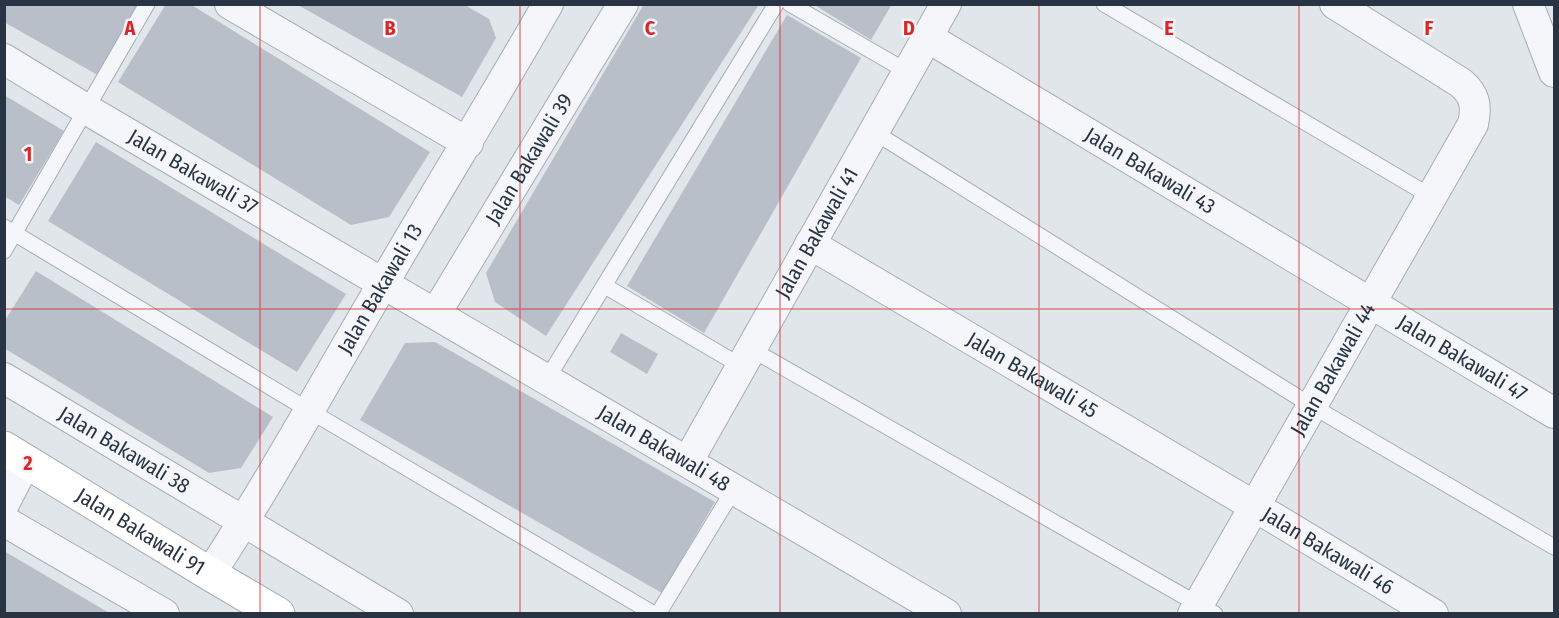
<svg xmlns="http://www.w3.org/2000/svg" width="1559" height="618" font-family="'Fira Sans Condensed',sans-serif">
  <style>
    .building { fill: #b8bfc8 }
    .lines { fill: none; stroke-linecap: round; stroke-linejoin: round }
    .lane-casing { stroke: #a6adb5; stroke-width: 17 }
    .street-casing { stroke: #a6adb5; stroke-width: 32 }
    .secondary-casing { stroke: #a6adb5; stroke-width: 35 }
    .lane { stroke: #f4f6f9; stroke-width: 15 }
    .street { stroke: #f4f6f9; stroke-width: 30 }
    .secondary { stroke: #fff; stroke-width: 33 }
    .grid { fill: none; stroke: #d62828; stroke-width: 1.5; stroke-opacity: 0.55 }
    .labels { text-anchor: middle; stroke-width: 5; stroke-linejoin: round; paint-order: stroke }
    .street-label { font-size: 21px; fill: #283443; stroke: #f1f4f8 }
    .grid-label { font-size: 20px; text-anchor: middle; font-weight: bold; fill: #d62828; stroke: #f1f4f8; stroke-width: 5; stroke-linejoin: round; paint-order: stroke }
  </style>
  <rect width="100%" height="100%" fill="#e1e6eb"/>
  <path class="building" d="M4 4H146L103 78 4 22Z
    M166 4H190L430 152 389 217 351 225 118 82Z
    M296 4H463L489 19 496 38 462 97Z
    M644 4H755L758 6 546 336 495 302 486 273Z
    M813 4H892L871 40Z
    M787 15 861 58 704 333 627 286Z
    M4 95 64 131 19 205 4 196Z
    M96 142 346 294 297 372 48 221Z
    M36 271 273 417 241 468 209 473 4 348V322Z
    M621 333 658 354 647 374 610 352Z
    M435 342 715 502 662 593 360 420 405 343Z
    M4 551 111 614H4Z"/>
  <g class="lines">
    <g class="lane-casing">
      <path id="lane" d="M790 4 908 72
        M1104 4 1432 197
        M874 132 1312 406 1554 547
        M4 227 310 411 654 614
        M4 251 147 4
        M605 286 741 366
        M751 349 1215 614
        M547 379 776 4
        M658 614 734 489"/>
    </g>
    <g class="street-casing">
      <g id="street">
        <path d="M230 4 468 143"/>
        <path d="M1528 4 1554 72"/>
        <path id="s1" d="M927 37 1554 413"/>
        <path id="s2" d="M4 59 86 109 946 614"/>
        <path id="s3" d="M810 244 1254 506 1433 614"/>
        <path id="s4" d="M436 313 623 4"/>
        <path id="s5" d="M4 378 398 614"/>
        <path id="s6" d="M688 461 946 4"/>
        <path d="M4 504 26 461"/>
        <path d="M4 521 164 614"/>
        <path id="s7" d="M210 574C272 479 326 380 384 282 438 189 494 98 548 4"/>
        <path id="s8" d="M1193 614 1473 124C1477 106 1475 95 1461 83L1335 4"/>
      </g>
    </g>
    <g class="secondary-casing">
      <g id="secondary">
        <path id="s9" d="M4 448 210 574 278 614"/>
      </g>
    </g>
    <use href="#lane" class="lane"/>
    <use href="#street" class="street"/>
    <use href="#secondary" class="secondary"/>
  </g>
  <path class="grid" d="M260 4V614M520 4V614M780 4V614M1039 4V614M1299 4V614M4 309H1554"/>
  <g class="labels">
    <g class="street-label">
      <text dy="7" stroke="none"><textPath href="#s4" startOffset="180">Jalan Bakawali 39</textPath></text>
      <text dy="7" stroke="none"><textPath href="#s1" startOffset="260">Jalan Bakawali 43</textPath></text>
      <text dy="7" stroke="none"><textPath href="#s2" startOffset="220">Jalan Bakawali 37</textPath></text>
      <text dy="7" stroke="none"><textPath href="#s6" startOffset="262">Jalan Bakawali 41</textPath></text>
      <text dy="7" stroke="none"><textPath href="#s7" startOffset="332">Jalan Bakawali 13</textPath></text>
      <text dy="7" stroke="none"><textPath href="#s1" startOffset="624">Jalan Bakawali 47</textPath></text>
      <text dy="7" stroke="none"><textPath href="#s8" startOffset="282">Jalan Bakawali 44</textPath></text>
      <text dy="7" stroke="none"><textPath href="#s3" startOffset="258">Jalan Bakawali 45</textPath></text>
      <text dy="7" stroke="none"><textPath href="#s2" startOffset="766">Jalan Bakawali 48</textPath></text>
      <text dy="7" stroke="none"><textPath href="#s5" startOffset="140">Jalan Bakawali 38</textPath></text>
      <text dy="7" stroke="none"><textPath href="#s9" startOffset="160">Jalan Bakawali 91</textPath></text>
      <text dy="7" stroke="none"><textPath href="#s3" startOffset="602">Jalan Bakawali 46</textPath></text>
    </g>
  </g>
  <g class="grid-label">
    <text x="130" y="35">A</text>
    <text x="390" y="35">B</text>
    <text x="650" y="35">C</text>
    <text x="909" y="35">D</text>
    <text x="1169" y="35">E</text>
    <text x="1429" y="35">F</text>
    <text x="28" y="161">1</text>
    <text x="28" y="470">2</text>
  </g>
  <rect width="1559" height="618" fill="none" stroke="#283443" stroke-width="12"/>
</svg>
